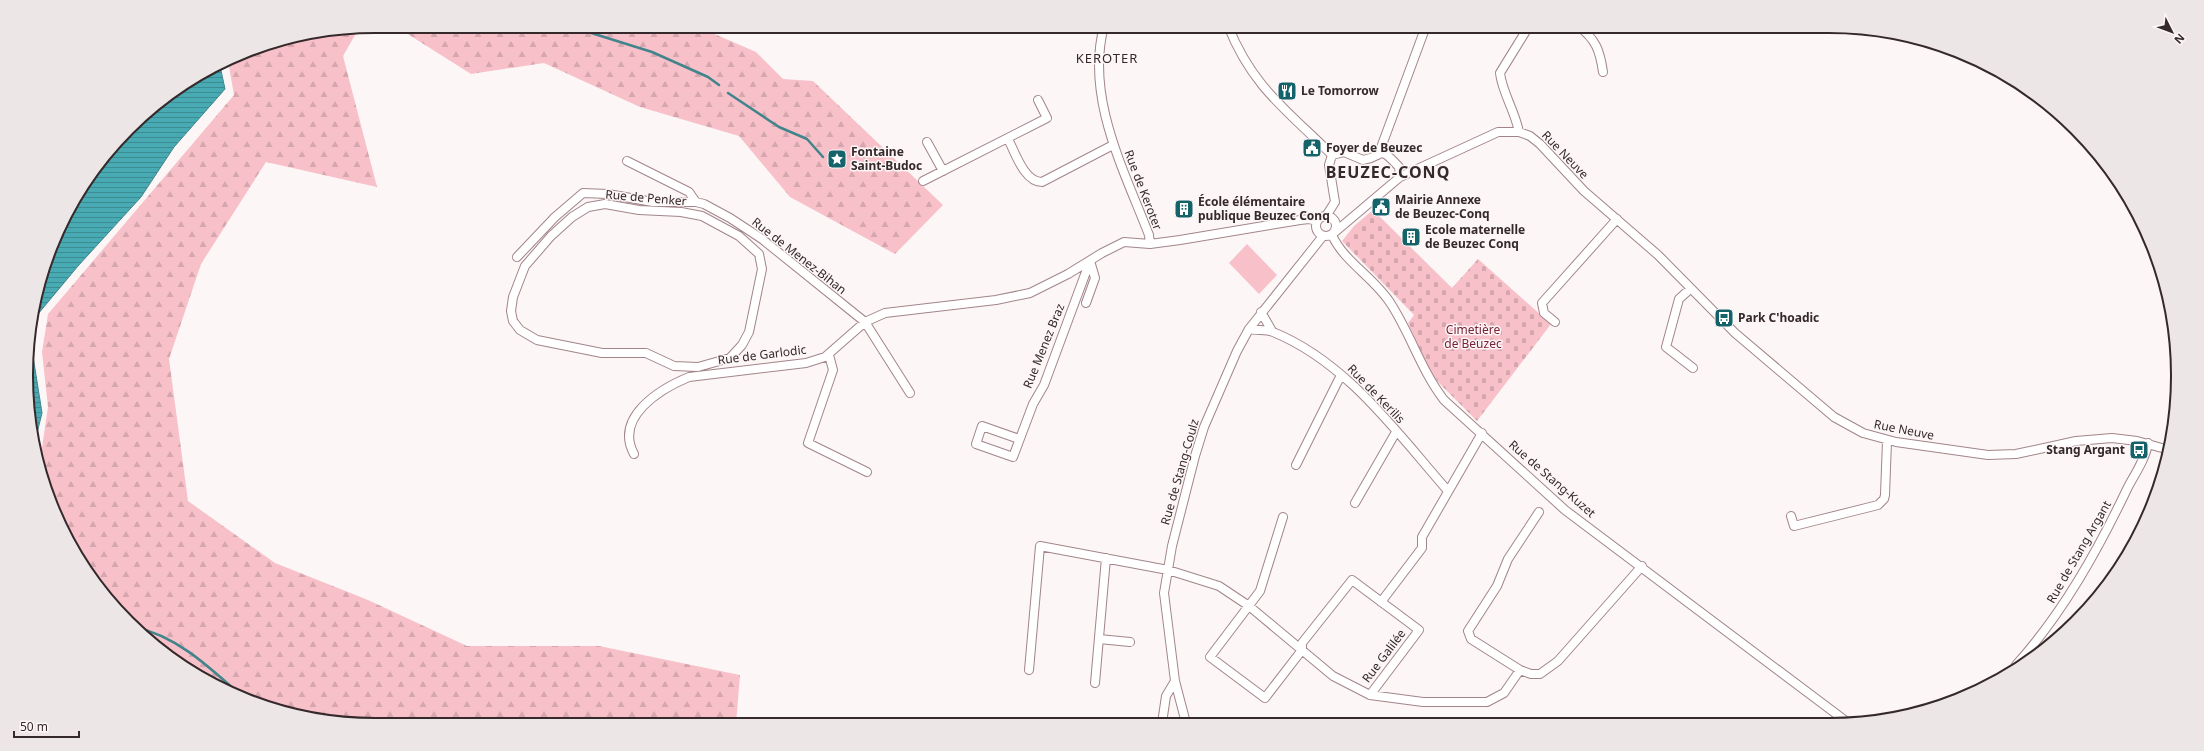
<svg xmlns="http://www.w3.org/2000/svg" width="2204" height="751" font-family="'Noto Sans',sans-serif">
  <style>
    .forest { fill: url(#forest-firs) }
    .cemetery { fill: url(#cemetery-stones) }
    .park { fill: #f8c1c9 }
    .water { fill: url(#water-rules); stroke: #42848b }
    .lines { fill: none; stroke-linecap: round; stroke-linejoin: round }
    .stream { stroke: #42848b; stroke-width: 2.5 }
    .minor-casing { stroke: #a2858a; stroke-width: 10 }
    .minor { stroke: #fff; stroke-width: 8 }
    .labels { text-anchor: middle; stroke-width: 3; stroke-linejoin: round; paint-order: stroke }
    .poi-label { font-size: 12px; font-weight: bold; fill: #35292b; stroke: #fcf6f6; text-anchor: start }
    .street-label { font-size: 12px; fill: #35292b; stroke: #fcf6f6 }
    .park-label { font-size: 12px; fill: #792139; stroke: #fcf6f6 }
    .neighbourhood-label { font-size: 13px; letter-spacing: 1px; fill: #35292b; stroke: #fcf6f6 }
    .district-label { font-size: 16px; font-weight: bold; letter-spacing: 1px; fill: #35292b; stroke: #fcf6f6 }
    .rim { fill: none; stroke: #35292b; stroke-width: 2 }
  </style>
  <defs>
    <pattern id="forest-firs" width="22" height="20" patternUnits="userSpaceOnUse"><rect width="22" height="20" fill="#f8c1c9"/><path d="M5 1l3.5 6h-7zM16 11l3.5 6h-7z" fill="#d5a6ad"/></pattern>
    <pattern id="cemetery-stones" width="16" height="16" patternUnits="userSpaceOnUse"><rect width="16" height="16" fill="#f8c1c9"/><path d="M2 7V4a2 2 0 0 1 4 0v3zM10 15v-3a2 2 0 0 1 4 0v3z" fill="#d5a6ad"/></pattern>
    <pattern id="water-rules" width="6" height="5" patternUnits="userSpaceOnUse"><rect width="6" height="5" fill="#48abb4"/><path d="M0 2.5h6" fill="none" stroke="#3d8b93"/></pattern>
  </defs>
  <rect width="100%" height="100%" fill="#fcf6f6"/>
  <path class="forest" d="M395 26H696L756 52 783 79 813 81 943 205 895 254 790 197 739 136 640 107 544 63 471 74Z
    M359 28 343 56 377 187 266 162 201 264 169 359 188 501 275 563 368 600 467 646H599L740 675 736 724 375 725 285 713 181 666 129 623 85 570 39 468 48 407 42 352 48 314 234 95 228 61C267 37 315 32 359 28Z"/>
  <path class="cemetery" d="M1373 210 1452 288 1478 259 1551 324 1477 421 1439 383 1428 368 1408 323 1414 315 1342 241 1354 226Z"/>
  <path class="park" d="M1247 244 1277 275 1259 294 1229 263Z"/>
  <path class="water" d="M220 66 225 89 174 147 141 197 78 266 38 314 32 350 42 413 34 445 27 399 29 330 62 221 98 163 145 113Z"/>
  <g class="lines">
    <path class="stream" d="M569 26 652 52 708 77 719 85
      M728 93 779 127 807 139 823 157
      M134 627C174 635 206 664 236 691"/>
    <g class="minor-casing">
      <path id="minor" d="M1104 26C1085 97 1124 170 1149 235L1150 244
        M1228 26C1253 88 1287 110 1332 155
        M1578 26C1596 39 1600 51 1603 72
        M1519 132C1515 111 1502 92 1500 73L1529 26
        M1008 139C1015 152 1024 182 1042 182L1113 145
        M927 142 943 171
        M1379 153 1426 26
        M627 161 689 192 696 202
        M923 181 1047 118 1038 100
        M605 204 639 210 681 212 702 216 739 236 759 254 762 269 749 332 742 345 730 358 698 367 674 366 646 353H602L537 340 520 330 513 321 511 311 513 297 525 266 551 236 572 217 588 207Z
        M1316 226a10 10 0 1 1 20 0a10 10 0 1 1-20 0Z
        M1326 216 1335 202 1329 165 1332 155 1344 152 1363 160C1385 157 1377 143 1399 167L1400 177
        M1335 232 1400 177 1498 132H1519L1530 136 1540 144 1584 191 1658 255 1735 333 1834 417 1863 433 1896 442 1988 455 2016 454 2076 441 2112 438 2137 441 2169 450
        M1332 235C1344 262 1375 278 1391 304 1411 335 1421 370 1444 400L1565 510 1847 722
        M517 257 555 217 583 193 608 194 653 202H696L704 204 730 218 762 239 865 322 910 393
        M1690 289 1679 299 1666 347 1693 368
        M1086 303 1095 278 1090 261
        M1261 312 1272 331
        M1555 322 1544 313 1542 303 1617 219
        M1249 329C1257 331 1266 329 1273 332 1347 362 1397 433 1448 491
        M829 355 833 370 808 443 867 472
        M1019 439 982 426 976 444 1013 457 1033 404 1044 385 1090 261
        M634 454C614 417 660 389 689 377L806 363 825 357 865 322 885 313 996 300 1030 293 1068 274 1102 253 1124 242 1150 244 1180 240 1300 220 1309 219 1317 221
        M1296 465 1341 375
        M1355 503 1396 432
        M1539 512 1508 559 1497 586 1468 631 1471 639 1520 670 1531 674H1540L1558 661 1642 566
        M1791 516 1794 526 1878 505 1884 499 1885 495 1887 441
        M1283 517 1260 591 1210 657 1265 698 1302 650V643L1352 580 1419 630 1370 695
        M1381 602 1422 548V537L1482 433
        M1099 639 1130 642
        M2016 665C2063 613 2098 550 2128 487 2135 474 2146 458 2148 443
        M1029 670 1040 546 1168 570 1219 586 1249 606 1333 676 1370 695 1423 702H1487L1504 693 1520 670
        M1095 683 1106 558
        M1162 723 1166 696 1175 681
        M1186 723 1175 681 1164 593 1172 546 1195 456 1204 427 1237 351 1249 329 1323 236"/>
    </g>
    <use href="#minor" class="minor"/>
  </g>
  <defs>
    <g id="restaurant-square" transform="scale(1)"><rect x="-9" y="-9" width="18" height="18" rx="4" fill="#14636a" stroke="#fcf6f6"/><path d="M-5-6h1v4h1v-4h1v4h1v-4h1v5L-1.5 .5V6h-2V.5L-5-1ZM5-6V6H3V1.5H1.5Q1.5-4 5-6Z" fill="#fff"/></g>
    <g id="civic-square" transform="scale(1)"><rect x="-9" y="-9" width="18" height="18" rx="4" fill="#14636a" stroke="#fcf6f6"/><path d="M-.6-6.5H3V-4.5H.6V-3L4-1V1h2V6H-6V1h2V-1L-.6-3ZM-1.2 2.5V6h2.4V2.5Z" fill="#fff"/></g>
    <g id="sight-square" transform="scale(1)"><rect x="-9" y="-9" width="18" height="18" rx="4" fill="#14636a" stroke="#fcf6f6"/><path d="M0-6L1.8-2.2L6-1.7L2.9 1.2L3.7 5.4L0 3.3L-3.7 5.4L-2.9 1.2L-6-1.7L-1.8-2.2Z" fill="#fff"/></g>
    <g id="building-square" transform="scale(1)"><rect x="-9" y="-9" width="18" height="18" rx="4" fill="#14636a" stroke="#fcf6f6"/><path d="M-4-6H4V6H1V3H-1V6H-4ZM-2.5-4.3h1.7v1.8h-1.7ZM.8-4.3h1.7v1.8H.8ZM-2.5-1h1.7V.8h-1.7ZM.8-1h1.7V.8H.8Z" fill="#fff"/></g>
    <g id="bus-square" transform="scale(1)"><rect x="-9" y="-9" width="18" height="18" rx="4" fill="#14636a" stroke="#fcf6f6"/><path d="M-5-6H5V4H4V6H2V4H-2V6H-4V4H-5ZM-3.5-4V0h7V-4ZM-3.5 1.2v1.5H-2V1.2ZM2 1.2v1.5H3.5V1.2Z" fill="#fff"/></g>
  </defs>
  <g fill-rule="evenodd">
    <use href="#restaurant-square" x="1287" y="91"/>
    <use href="#civic-square" x="1312" y="148"/>
    <use href="#sight-square" x="837" y="159"/>
    <use href="#civic-square" x="1381" y="207"/>
    <use href="#building-square" x="1184" y="209"/>
    <use href="#building-square" x="1411" y="237"/>
    <use href="#bus-square" x="1724" y="318"/>
    <use href="#bus-square" x="2139" y="450"/>
  </g>
  <g class="labels">
    <g class="poi-label">
      <text x="1301" y="95">Le Tomorrow</text>
      <text x="1326" y="152">Foyer de Beuzec</text>
      <text x="851" y="156">Fontaine<tspan x="851" dy="14">Saint-Budoc</tspan></text>
      <text x="1395" y="204">Mairie Annexe<tspan x="1395" dy="14">de Beuzec-Conq</tspan></text>
      <text x="1198" y="206">École élémentaire<tspan x="1198" dy="14">publique Beuzec Conq</tspan></text>
      <text x="1425" y="234">Ecole maternelle<tspan x="1425" dy="14">de Beuzec Conq</tspan></text>
      <text x="1738" y="322">Park C'hoadic</text>
      <text x="2125" y="454" text-anchor="end">Stang Argant</text>
    </g>
    <g class="street-label">
      <text transform="translate(1565 155) rotate(46)" y="4">Rue Neuve</text>
      <text transform="translate(1143 190) rotate(69)" y="4">Rue de Keroter</text>
      <text transform="translate(646 198) rotate(5)" y="4">Rue de Penker</text>
      <text transform="translate(799 256) rotate(38)" y="4">Rue de Menez-Bihan</text>
      <text transform="translate(1044 346) rotate(-68)" y="4">Rue Menez Braz</text>
      <text transform="translate(762 355) rotate(-7)" y="4">Rue de Garlodic</text>
      <text transform="translate(1376 394) rotate(46)" y="4">Rue de Kerilis</text>
      <text transform="translate(1904 430) rotate(11)" y="4">Rue Neuve</text>
      <text transform="translate(1180 472) rotate(-74)" y="4">Rue de Stang-Coulz</text>
      <text transform="translate(1552 479) rotate(41)" y="4">Rue de Stang-Kuzet</text>
      <text transform="translate(2079 552) rotate(-60)" y="4">Rue de Stang Argant</text>
      <text transform="translate(1384 656) rotate(-53)" y="4">Rue Galilée</text>
    </g>
    <g class="park-label">
      <text x="1473" y="334">Cimetière<tspan x="1473" dy="14">de Beuzec</tspan></text>
    </g>
    <g class="neighbourhood-label">
      <text x="1107" y="63">KEROTER</text>
    </g>
    <g class="district-label">
      <text x="1388" y="178">BEUZEC-CONQ</text>
    </g>
  </g>
  <path d="M0 0H2204V751H0ZM375 33H1829A342 342 0 0 1 2171 375V376A342 342 0 0 1 1829 718H375A342 342 0 0 1 33 376V375A342 342 0 0 1 375 33Z" fill="#ece6e6" fill-rule="evenodd"/>
  <path class="rim" d="M375 33H1829A342 342 0 0 1 2171 375V376A342 342 0 0 1 1829 718H375A342 342 0 0 1 33 376V375A342 342 0 0 1 375 33Z"/>
  <g transform="translate(2172 32) rotate(132)" stroke="#fcf6f6" stroke-width="3" paint-order="stroke">
  <path d="M0-3L7 15L0 10L-7 15Z" fill="#35292b"/>
  <text y="-6" font-size="11" font-weight="bold" text-anchor="middle" fill="#35292b">N</text>
  </g>
  <path d="M14 731v6h65v-6" fill="none" stroke="#35292b" stroke-width="2"/>
  <text x="20" y="731" font-size="12" fill="#35292b" stroke="#fcf6f6" stroke-width="3" paint-order="stroke">50 m</text>
</svg>
